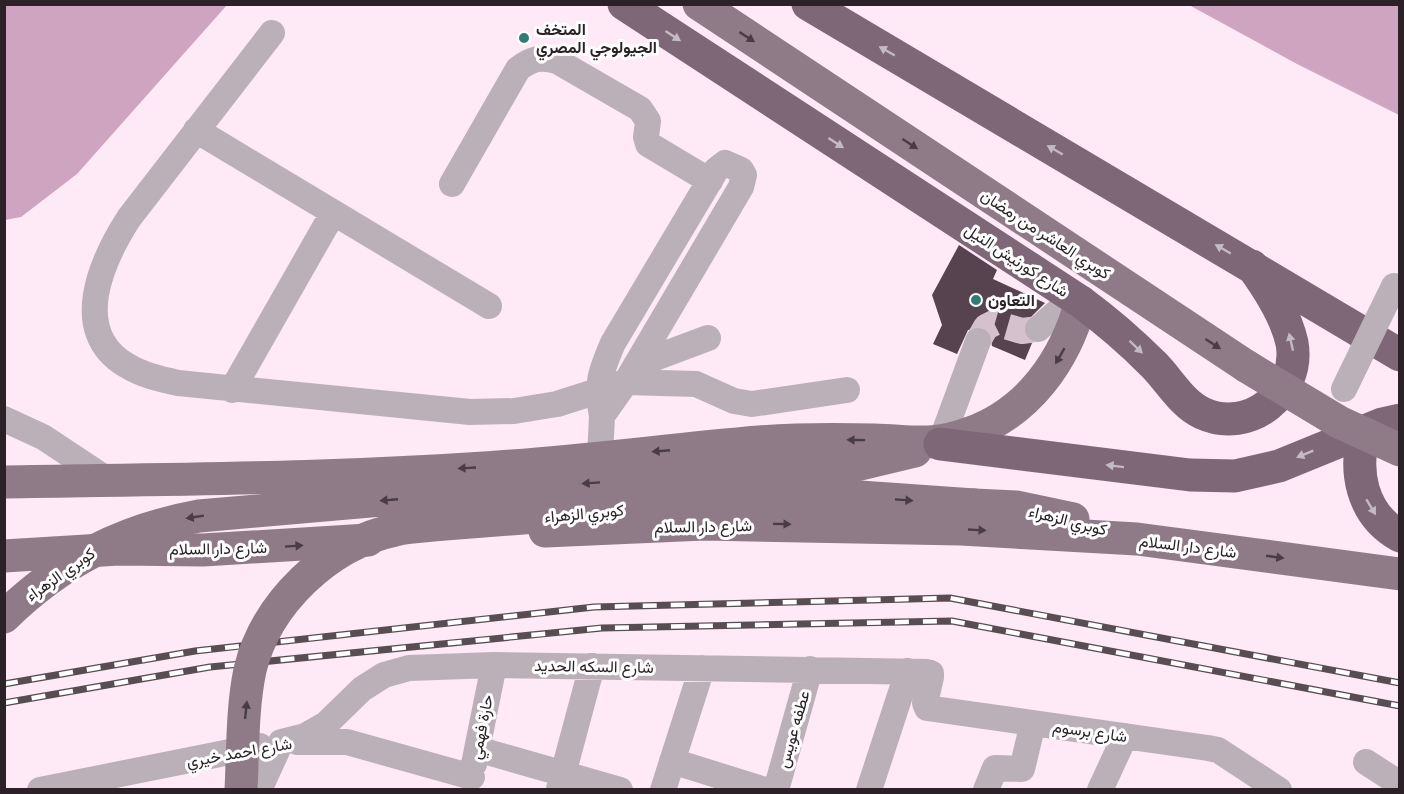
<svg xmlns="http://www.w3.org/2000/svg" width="1404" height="794" font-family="Roboto,Vazirmatn,sans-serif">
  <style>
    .water { fill: #cfa4c0 }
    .building { fill: #574250 }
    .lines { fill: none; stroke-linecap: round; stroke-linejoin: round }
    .minor-tunnel { stroke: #d4c1cd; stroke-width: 26; stroke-dasharray: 26 13; stroke-linecap: butt }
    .minor { stroke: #bcb0b8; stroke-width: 26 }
    .major { stroke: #8f7b88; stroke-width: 33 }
    .highway { stroke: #7e6877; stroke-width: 33 }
    .rail-casing { stroke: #594d54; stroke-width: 7 }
    .rail { stroke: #fdfdfd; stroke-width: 4.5; stroke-dasharray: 14; stroke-linecap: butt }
    .minor-bridge { stroke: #bcb0b8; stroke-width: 26 }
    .major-bridge { stroke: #8f7b88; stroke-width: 33 }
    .oneway { fill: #c4bac1 }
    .oneway2 { fill: #493c44 }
    .poi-dot { fill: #337b76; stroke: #fdfdfd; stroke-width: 2 }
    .labels { text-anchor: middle; stroke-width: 6; stroke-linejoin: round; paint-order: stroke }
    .poi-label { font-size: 16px; font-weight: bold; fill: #2b2127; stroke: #fdfdfd; text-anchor: start }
    .street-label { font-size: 16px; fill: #2b2127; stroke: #fdfdfd }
  </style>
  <rect width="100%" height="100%" fill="#fee9f6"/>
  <path class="water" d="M5 4H227V5L77 174 21 217 5 220Z
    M1189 5H1399V115L1297 64Z"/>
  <path class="building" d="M959 245 997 270 993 279 1045 303 1024 324 1023 333 1032 343 1025 360 992 346 990 332 983 327 968 330 957 354 933 344 942 325 932 295Z"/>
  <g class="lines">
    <path class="minor-tunnel" d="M978 341 986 327 994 323 1022 331 1038 329"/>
    <path class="minor" d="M272 33 129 218C102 260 69 331 126 365 142 375 160 379 178 383L470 412 514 411 557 404 626 382 696 384 734 401 752 404 847 390
      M196 130 489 306
      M725 163 741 170 744 175 741 187 626 382 602 416C596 384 600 373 613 343L716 170Z
      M452 184 518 69C531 59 540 56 557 61L640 109 648 121 646 137 648 144 710 181
      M1038 329 1074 297
      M636 365 708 338
      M232 390 333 213
      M4 419 43 437 108 480
      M940 444 978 341
      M600 457 602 416
      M297 742H347L472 777
      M477 749 620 790
      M672 761 765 790
      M1366 762 1400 784
      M474 764 494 665
      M559 789 592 666
      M40 790 260 746
      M259 790 281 742 305 736 326 724 362 689 384 675 409 668 494 665 927 672 931 673V677L925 703 927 708 1208 748 1218 750 1279 790
      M663 790 702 668
      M776 790 810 669
      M869 790 908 671
      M986 790 995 768 1022 769 1033 723
      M1100 790 1125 736"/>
    <path class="major" d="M699 4 1246 366
      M4 482C174 479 343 479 512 466 594 460 676 449 759 442 797 439 836 439 874 440 913 441 933 447 970 433 1029 412 1065 360 1081 302
      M531 487 848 467 915 451
      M974 505 1016 507 1073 519
      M545 531 704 524 961 529 1137 539 1400 574
      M4 556 119 549 203 550 368 540"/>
    <path class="highway" d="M624 4 1081 302C1107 321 1131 342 1154 365 1169 380 1182 404 1202 413 1249 435 1301 393 1292 343 1286 315 1268 288 1252 266
      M808 4 1400 355
      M1365 431C1353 470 1361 514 1400 536
      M940 444 1190 475 1235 476 1279 466 1382 424 1400 420"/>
    <g class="rail-casing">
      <path id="rail" d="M4 684 195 651 594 607 950 598 1400 683
        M4 703 210 667 602 628 952 621 1400 706"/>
    </g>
    <use href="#rail" class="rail"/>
    <path class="minor-bridge" d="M1344 389 1394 286"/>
    <path class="major-bridge" d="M1246 366 1339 422 1400 450
      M4 617C60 562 122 530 199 516L531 487
      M241 790C243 751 242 708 250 670 266 603 328 544 395 530 411 526 429 526 445 524L801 497H860L974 505"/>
  </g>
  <defs><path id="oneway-solid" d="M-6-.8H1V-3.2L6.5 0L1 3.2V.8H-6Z" transform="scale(1.5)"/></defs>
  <g class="oneway">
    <use href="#oneway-solid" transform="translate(673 36) rotate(33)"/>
    <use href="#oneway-solid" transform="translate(887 51) rotate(-150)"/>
    <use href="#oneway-solid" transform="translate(836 143) rotate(33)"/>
    <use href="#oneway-solid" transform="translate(1055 150) rotate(-150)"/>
    <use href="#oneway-solid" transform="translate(1223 249) rotate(-150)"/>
    <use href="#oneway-solid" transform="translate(1291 342) rotate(-103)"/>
    <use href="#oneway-solid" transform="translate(1136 347) rotate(44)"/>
    <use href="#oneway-solid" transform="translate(1305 454) rotate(158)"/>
    <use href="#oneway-solid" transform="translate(1115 466) rotate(-173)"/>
    <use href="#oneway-solid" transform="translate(1371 507) rotate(59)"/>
  </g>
  <g class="oneway2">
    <use href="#oneway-solid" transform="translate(747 37) rotate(33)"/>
    <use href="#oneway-solid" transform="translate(910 144) rotate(33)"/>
    <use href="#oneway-solid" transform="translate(1213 344) rotate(33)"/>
    <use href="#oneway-solid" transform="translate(1060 356) rotate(120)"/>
    <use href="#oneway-solid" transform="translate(856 440) rotate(-179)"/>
    <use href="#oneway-solid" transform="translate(661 451) rotate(175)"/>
    <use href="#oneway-solid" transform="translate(467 468) rotate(177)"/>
    <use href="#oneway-solid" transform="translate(591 483) rotate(176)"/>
    <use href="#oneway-solid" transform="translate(389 500) rotate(175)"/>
    <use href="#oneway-solid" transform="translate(904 500) rotate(4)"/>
    <use href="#oneway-solid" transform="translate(195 517) rotate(171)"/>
    <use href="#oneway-solid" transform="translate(782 524) rotate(1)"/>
    <use href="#oneway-solid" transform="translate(977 530) rotate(3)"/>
    <use href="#oneway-solid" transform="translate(294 546) rotate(-4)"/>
    <use href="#oneway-solid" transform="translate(1275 557) rotate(8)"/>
    <use href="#oneway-solid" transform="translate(246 710) rotate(-84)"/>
  </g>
  <g class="poi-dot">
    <circle cx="524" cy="38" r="6"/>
    <circle cx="976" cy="300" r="6"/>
  </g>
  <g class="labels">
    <g class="poi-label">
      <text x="536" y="35">المتخف<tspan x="536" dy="18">الجيولوجي المصري</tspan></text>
      <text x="988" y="306">التعاون</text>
    </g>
    <g class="street-label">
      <text transform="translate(1046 234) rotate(33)" y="6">كوبري العاشر من رمضان</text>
      <text transform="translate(1017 260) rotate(33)" y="6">شارع كورنيش النيل</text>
      <text transform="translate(584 513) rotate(-5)" y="6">كوبري الزهراء</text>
      <text transform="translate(1068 520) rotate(14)" y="6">كوبري الزهراء</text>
      <text transform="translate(703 526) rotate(-1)" y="6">شارع دار السلام</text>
      <text transform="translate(1188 546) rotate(7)" y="6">شارع دار السلام</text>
      <text transform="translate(218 548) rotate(-1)" y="6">شارع دار السلام</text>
      <text transform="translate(60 574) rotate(-35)" y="6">كوبري الزهراء</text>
      <text transform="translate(594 666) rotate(1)" y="6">شارع السكه الحديد</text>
      <text transform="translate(481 727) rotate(-79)" y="6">حارة فهمي</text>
      <text transform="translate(793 729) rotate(-74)" y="6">عطفه عويس</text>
      <text transform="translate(1090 731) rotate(8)" y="6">شارع برسوم</text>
      <text transform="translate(239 752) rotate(-10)" y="6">شارع احمد خيري</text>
    </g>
  </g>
  <rect width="1404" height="794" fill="none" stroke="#2b2127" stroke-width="12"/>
</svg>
